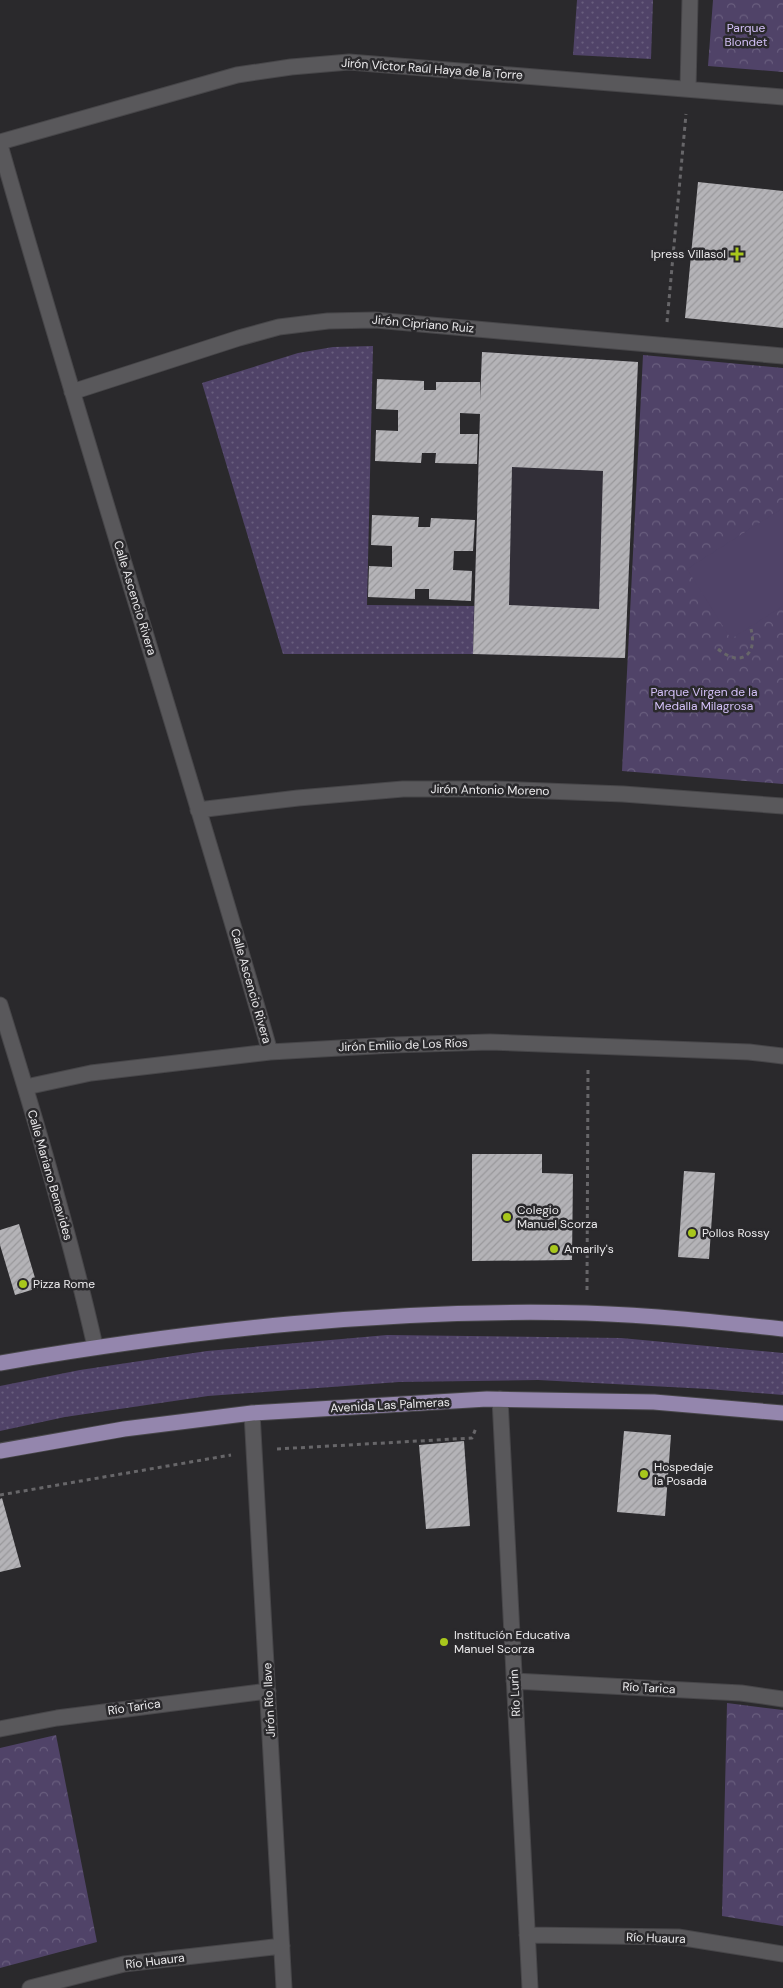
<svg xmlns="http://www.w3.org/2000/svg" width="783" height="1988" font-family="'DM Sans',sans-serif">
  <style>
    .built { fill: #322f38 }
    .grass { fill: url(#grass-dots) }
    .park { fill: url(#park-crowns) }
    .garden { fill: #504368 }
    .building { fill: url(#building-hatch); fill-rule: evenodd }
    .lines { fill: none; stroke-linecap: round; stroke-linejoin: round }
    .minor-casing { stroke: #474649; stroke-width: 17 }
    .major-casing { stroke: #474649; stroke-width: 17 }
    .path { stroke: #676669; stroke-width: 3; stroke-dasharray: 4 4; stroke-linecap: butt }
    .minor { stroke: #59585b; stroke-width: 15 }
    .major { stroke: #9486ad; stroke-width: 15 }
    .poi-dot { fill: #a8c71c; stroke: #2a292c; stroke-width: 2 }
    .labels { text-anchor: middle; stroke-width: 5; stroke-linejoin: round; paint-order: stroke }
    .park-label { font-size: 12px; fill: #d3c0f7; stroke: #2a292c }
    .street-label { font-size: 12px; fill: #ecebed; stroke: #2a292c }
    .poi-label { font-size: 12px; fill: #ecebed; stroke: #2a292c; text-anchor: start }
  </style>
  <defs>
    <pattern id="grass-dots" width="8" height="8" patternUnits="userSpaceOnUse" patternTransform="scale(1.25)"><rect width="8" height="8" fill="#504368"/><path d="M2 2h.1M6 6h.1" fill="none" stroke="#695e7e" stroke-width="1.8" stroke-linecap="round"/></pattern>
    <pattern id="park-crowns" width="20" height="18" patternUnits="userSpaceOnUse" patternTransform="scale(1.25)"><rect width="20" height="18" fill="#504368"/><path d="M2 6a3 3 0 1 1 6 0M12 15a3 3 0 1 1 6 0" fill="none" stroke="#695e7e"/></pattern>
    <pattern id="building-hatch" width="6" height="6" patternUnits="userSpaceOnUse" patternTransform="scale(1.25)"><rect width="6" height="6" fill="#b4b3b7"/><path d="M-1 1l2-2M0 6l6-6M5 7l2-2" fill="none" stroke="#99989b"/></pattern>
  </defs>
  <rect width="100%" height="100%" fill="#2a292c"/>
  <path class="built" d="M482 352 638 362 625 658 473 654Z"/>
  <path class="grass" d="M577 0H653L651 59 573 55Z
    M373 346 367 605 474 606 473 654H283L202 383 298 353 333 347Z
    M387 1335 621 1338 783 1353V1395L708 1389 538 1380 399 1382 208 1396 65 1417 0 1431V1386L80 1370 207 1351Z"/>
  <path class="park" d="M713 0H783V72L708 66Z
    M643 355 783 368V784L622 771Z
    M727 1703 783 1710V1926L722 1916Z
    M56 1735 97 1942 0 1968V1748Z"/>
  <path class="garden" d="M783 508V606L731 639 687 569Z"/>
  <path class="building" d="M698 182 783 191V328L685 318Z
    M482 352 638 362 625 658 473 654 480 414 460 413V434H478L477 464 435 463 436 453H422L421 463 375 461 376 430 398 431V410L376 409 377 379 424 381V390H436V382H480V401ZM512 467 603 471 599 609 509 605Z
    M372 515 419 517 418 527H430L431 518 475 520 473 551H454L453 570 472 571 471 601 429 599V589H415V599L368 597 369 566 392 567V546L371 545Z
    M472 1154H542V1173L573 1174 572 1260 472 1261Z
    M684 1171 715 1173 709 1259 678 1257Z
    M19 1224 38 1288 15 1295 0 1245V1230Z
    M624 1431 671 1435 665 1516 617 1512Z
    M464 1441 470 1526 426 1529 419 1445Z
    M2 1498 21 1567 0 1572V1499Z"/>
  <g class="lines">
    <g class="minor-casing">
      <path id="minor" d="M688 89 690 0
        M0 142 237 75 291 67 349 62 783 97
        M0 145C86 448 183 748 270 1052
        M72 392 239 338 279 327 328 321 375 320 783 356
        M198 810 298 798 403 789H494L623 794 783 806
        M0 1005C35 1117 69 1231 95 1346
        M26 1087 91 1073 270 1052 392 1045 490 1042 749 1052 783 1056
        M500 1399 530 1988
        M252 1413 284 1988
        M514 1681 741 1693 783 1699
        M0 1729 57 1718 268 1691
        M527 1935 678 1937 783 1954
        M30 1988 124 1964 282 1946"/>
    </g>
    <g class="major-casing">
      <path id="major" d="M0 1363C193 1330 390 1308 586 1313 652 1315 718 1322 783 1329
        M0 1451 124 1429 252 1413 487 1399 654 1402 783 1413"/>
    </g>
    <path class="path" d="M667 322 686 114
      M718 649C739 667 758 657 751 629
      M587 1290 588 1068
      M277 1449 472 1438 476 1428
      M0 1495 231 1455"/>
    <use href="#minor" class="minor"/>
    <use href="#major" class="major"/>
  </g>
  <g class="poi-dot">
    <path d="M734.5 246.5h5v5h5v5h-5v5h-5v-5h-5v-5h5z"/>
    <circle cx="507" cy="1217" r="5"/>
    <circle cx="692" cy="1233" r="5"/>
    <circle cx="554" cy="1249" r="5"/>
    <circle cx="23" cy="1284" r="5"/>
    <circle cx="644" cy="1474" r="5"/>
    <circle cx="444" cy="1642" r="5"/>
  </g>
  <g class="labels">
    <g class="park-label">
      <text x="746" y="32">Parque<tspan x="746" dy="14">Blondet</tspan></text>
      <text x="704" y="696">Parque Virgen de la<tspan x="704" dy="14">Medalla Milagrosa</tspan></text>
    </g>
    <g class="street-label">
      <text transform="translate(432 69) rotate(4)" y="4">Jirón Víctor Raúl Haya de la Torre</text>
      <text transform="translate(423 324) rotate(5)" y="4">Jirón Cipriano Ruiz</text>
      <text transform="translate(135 598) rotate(73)" y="4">Calle Ascencio Rivera</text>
      <text transform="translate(490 790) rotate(1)" y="4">Jirón Antonio Moreno</text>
      <text transform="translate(251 986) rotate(74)" y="4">Calle Ascencio Rivera</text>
      <text transform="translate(403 1045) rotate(-2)" y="4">Jirón Emilio de Los Ríos</text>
      <text transform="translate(50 1175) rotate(74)" y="4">Calle Mariano Benavides</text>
      <text transform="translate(390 1405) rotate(-3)" y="4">Avenida Las Palmeras</text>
      <text transform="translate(649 1688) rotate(3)" y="4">Río Tarica</text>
      <text transform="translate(515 1693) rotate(-93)" y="4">Río Lurin</text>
      <text transform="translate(269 1700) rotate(-93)" y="4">Jirón Río Ilave</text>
      <text transform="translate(134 1707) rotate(-8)" y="4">Río Tarica</text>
      <text transform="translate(656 1938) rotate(2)" y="4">Río Huaura</text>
      <text transform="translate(155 1961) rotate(-7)" y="4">Río Huaura</text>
    </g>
    <g class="poi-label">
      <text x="726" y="258" text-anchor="end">Ipress Villasol</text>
      <text x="517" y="1214">Colegio<tspan x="517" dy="14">Manuel Scorza</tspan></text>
      <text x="702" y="1237">Pollos Rossy</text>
      <text x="564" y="1253">Amarily's</text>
      <text x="33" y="1288">Pizza Rome</text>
      <text x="654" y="1471">Hospedaje<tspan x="654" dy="14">la Posada</tspan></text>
      <text x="454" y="1639">Institución Educativa<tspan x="454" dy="14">Manuel Scorza</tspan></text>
    </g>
  </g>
</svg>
